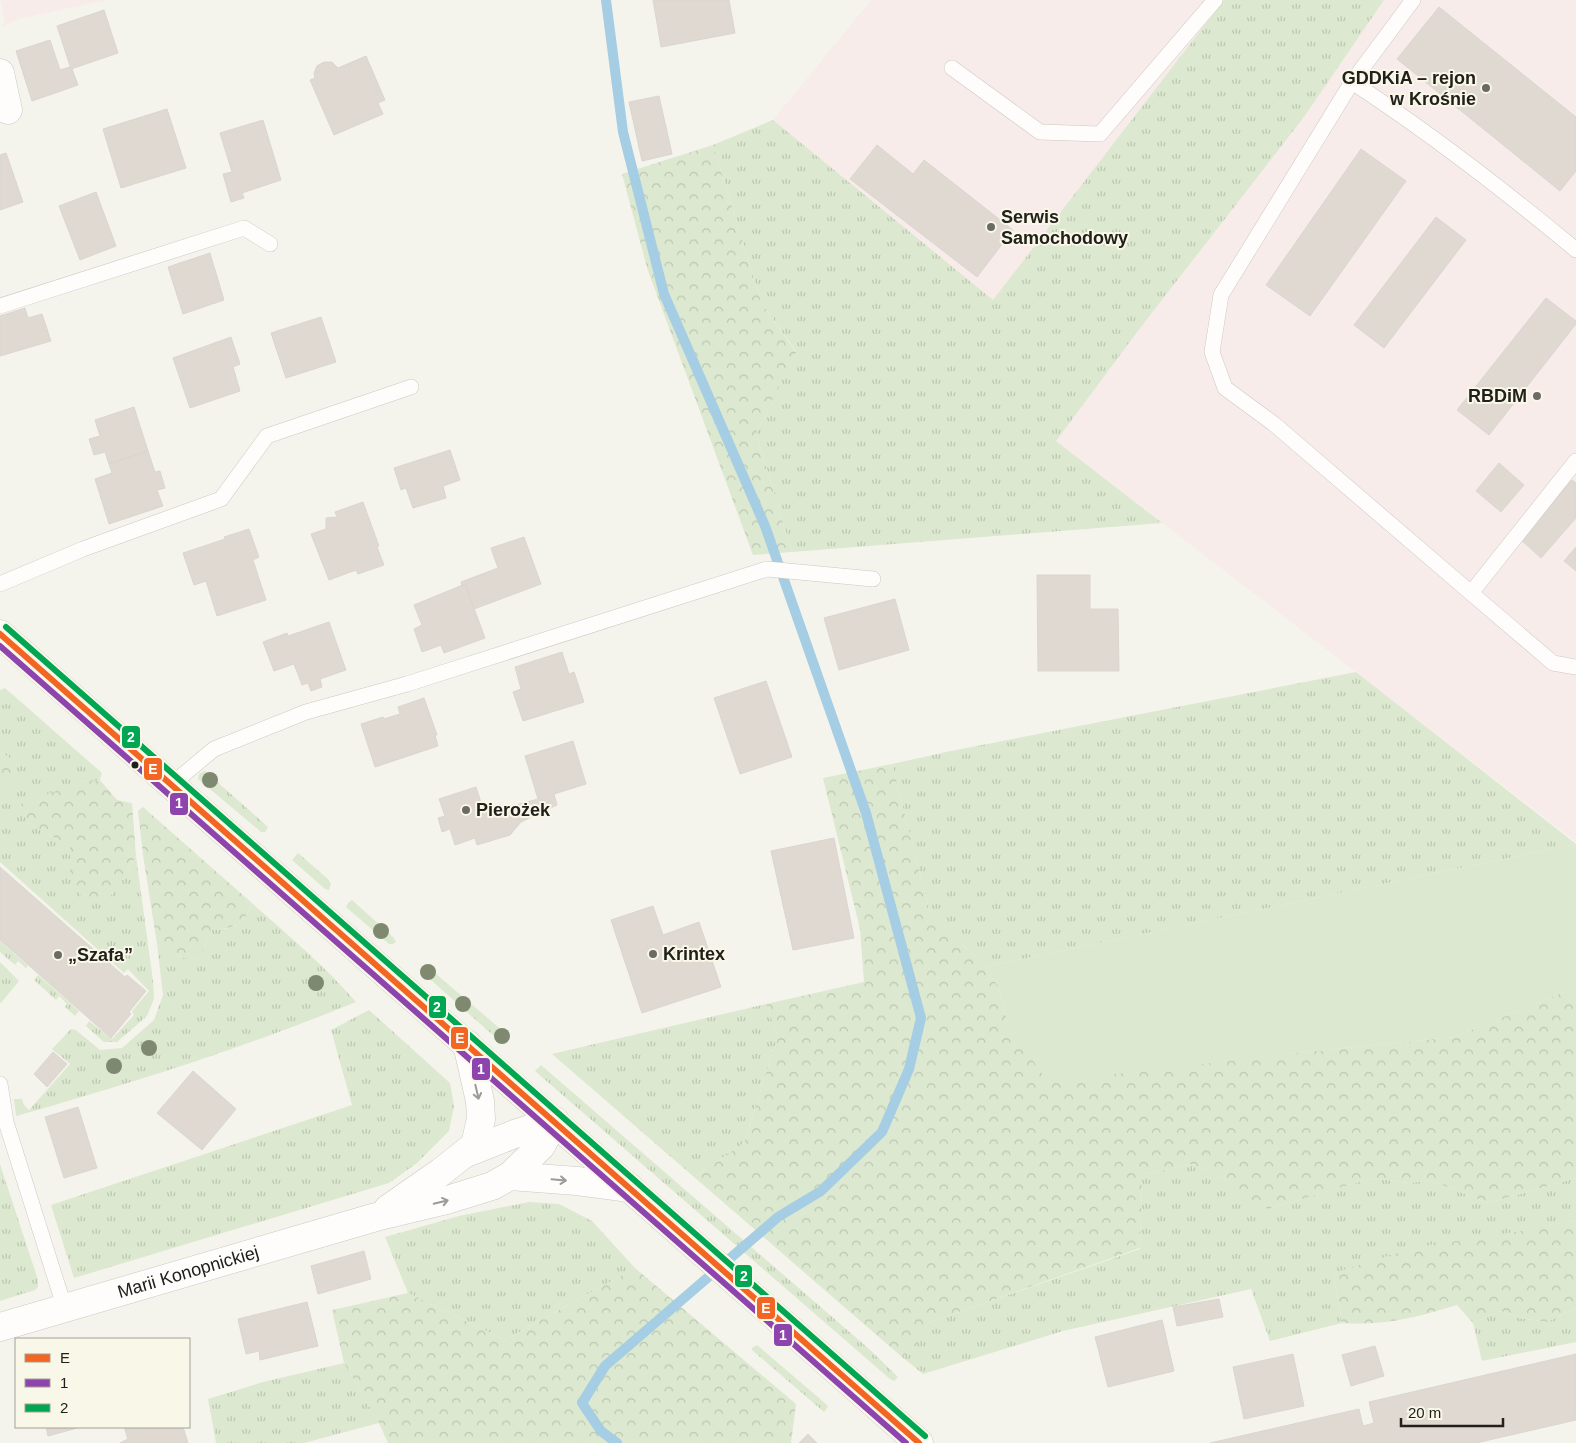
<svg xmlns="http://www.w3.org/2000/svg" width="1576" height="1443" font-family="Helvetica,sans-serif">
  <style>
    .industrial { fill: #f8eceb }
    .grass { fill: url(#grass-tufts) }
    .forest { fill: url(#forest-crowns) }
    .garden { fill: #dce8cf }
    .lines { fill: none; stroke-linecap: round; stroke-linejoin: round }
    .stream { stroke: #a5cde4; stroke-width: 10 }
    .building { fill: #e0d9d2; stroke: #d9d6d0 }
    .lane-casing { stroke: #cac9c2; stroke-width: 16 }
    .street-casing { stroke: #cac9c2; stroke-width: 29 }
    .secondary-casing { stroke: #cac9c2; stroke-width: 29 }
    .lane { stroke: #fefdfc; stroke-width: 15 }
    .street { stroke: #fefdfc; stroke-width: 28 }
    .secondary { stroke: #fefdfc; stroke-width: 28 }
    .bus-1-casing { stroke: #f9f7e8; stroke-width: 10 }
    .bus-2-casing { stroke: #f9f7e8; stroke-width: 10 }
    .bus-3-casing { stroke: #f9f7e8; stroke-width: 10 }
    .bus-1 { stroke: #f26522; stroke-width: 6 }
    .bus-2 { stroke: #8e44ad; stroke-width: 6 }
    .bus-3 { stroke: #00a651; stroke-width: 6 }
    .tree { fill: #7e8970 }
    .oneway { stroke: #9b9a97 }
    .poi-dot { fill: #6b6a64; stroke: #f9f7e8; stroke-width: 2 }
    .bus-dot { fill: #21201b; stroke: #f9f7e8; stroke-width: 2 }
    .labels { text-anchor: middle; stroke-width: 4; stroke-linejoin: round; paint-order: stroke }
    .poi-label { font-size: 18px; font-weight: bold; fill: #21201b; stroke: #f9f7e8; text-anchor: start }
    .street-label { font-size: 18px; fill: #21201b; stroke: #f9f7e8 }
    .line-badge { stroke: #f9f7e8; stroke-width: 2 }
    .badge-label { font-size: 14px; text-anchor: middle; font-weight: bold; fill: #fff }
  </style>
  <defs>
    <pattern id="grass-tufts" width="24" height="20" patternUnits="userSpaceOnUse" patternTransform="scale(1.25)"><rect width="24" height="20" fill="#dce8cf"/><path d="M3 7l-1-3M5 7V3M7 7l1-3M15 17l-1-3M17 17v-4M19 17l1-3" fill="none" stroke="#bcc7b1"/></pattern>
    <pattern id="forest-crowns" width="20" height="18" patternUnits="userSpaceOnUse" patternTransform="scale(1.25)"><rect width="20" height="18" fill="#dce8cf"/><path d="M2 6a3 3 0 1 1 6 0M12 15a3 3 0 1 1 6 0" fill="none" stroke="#bcc7b1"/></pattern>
  </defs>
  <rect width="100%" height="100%" fill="#f5f4ec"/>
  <path class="industrial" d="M0 0H107L19 19 3 27 4 15Z
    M871 0H1224L993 301 773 120Z
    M1384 0H1576V842L1056 441 1141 327 1304 117Z"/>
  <path class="grass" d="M1224 0H1384L1304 117 1141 327 1056 441 1162 523 792 552 756 433 796 351 762 304 713 145 773 120 993 300Z
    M1356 672 1576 844 984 967 929 909 892 764 951 751Z
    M5 688 102 773 100 780 81 782 27 823 70 846V874L117 889 136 856 153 981 154 999 147 1016 117 1042H104L86 1026 89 1021 112 1039 134 1015 132 1011 149 991 128 969 124 973 0 862V794L15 777 9 757 0 753V690Z
    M205 771 268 827 265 832H261L198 779 199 774Z
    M298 853 328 879 331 884 329 890 325 889 292 860Z
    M352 900 393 937 396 942 393 944H389L346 907 348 903Z
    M253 904C289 936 325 966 356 1002 246 1047 131 1084 16 1116L14 1099H22L24 1105 29 1110 70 1064 52 1049 71 1029 76 1030 100 1050 122 1048 154 1020 163 995 157 944 184 958 199 959 212 930C238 928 240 926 253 904Z
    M0 941 28 966 26 968 18 961 15 965 0 952Z
    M0 962 19 981 1 1003H0Z
    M428 967 504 1032 509 1038 502 1041 496 1038 422 972V969Z
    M38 975 79 1011 75 1016 65 1007 67 1004 59 996 56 1000 34 980Z
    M766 1004 778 1036 744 1143 694 1177 552 1054Z
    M369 1010 450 1083 454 1106 449 1131 417 1163 389 1183 74 1278 51 1205 352 1105 331 1030Z
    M541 1065 868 1348 898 1377 894 1381 890 1379 543 1078 535 1071Z
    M0 1164 38 1280V1287L35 1290 0 1301Z
    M1192 1164 1233 1183 1262 1209 1272 1208 1372 1178 1409 1183 1430 1180 1488 1203 1576 1178V1220L1333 1273 1342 1323 1270 1341 1251 1289 1063 1331 923 1374 902 1357 916 1346 924 1325 928 1323 1140 1249 1142 1175Z
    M529 1202 559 1204 592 1221 635 1268 505 1340 408 1293 385 1237 459 1216Z
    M1576 1308V1342L1482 1361 1473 1323 1501 1311 1519 1318 1547 1322Z
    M757 1345 826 1404 828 1407 824 1412 752 1350V1348Z
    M344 1363 379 1423 304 1443H216L208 1399 263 1382Z"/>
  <path class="forest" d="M713 145 762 304 796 352 756 433 792 552 753 555 648 271 622 174Z
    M0 753 9 757 16 778 0 794Z
    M892 764 929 909 984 967 998 986 1009 1027 1287 1054 1454 1037 1576 987V1178L1488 1203 1430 1180 1409 1183 1372 1178 1272 1208 1261 1209 1233 1183 1192 1164 1142 1175 1140 1248 928 1323 924 1326 916 1346 902 1357 694 1177 744 1143 778 1036 766 1004 864 982 860 929 823 778Z
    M100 780 117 800 132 803 136 856 117 889 104 903 81 896 70 874V846L27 823 21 804 81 782Z
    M143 807 253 904C240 927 238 927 212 930L199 959 184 958 157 944 143 855 138 811Z
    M1576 1220V1308L1547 1322 1519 1318 1501 1311 1473 1323 1457 1305C1418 1317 1384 1326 1342 1323L1333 1273 1417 1247 1528 1230Z
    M635 1268 796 1404 791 1443H388L379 1423 344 1363 332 1310 408 1293 505 1340Z"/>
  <path class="garden" d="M1576 844V987L1454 1037 1287 1054 1048 1082 1009 1027 998 986 984 967Z"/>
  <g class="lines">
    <path class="stream" d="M606 0 623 132 664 294 765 526 866 813 921 1018 909 1069 882 1132 821 1191 778 1217 605 1366 582 1403 601 1431 617 1443"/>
  </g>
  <path class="building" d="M653 0H729L735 33 661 47Z
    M1439 7 1576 117V171L1560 191 1397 59Z
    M104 10 118 53 71 69 57 26Z
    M50 40 60 70 70 67 71 69H72L78 85 32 101 16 51Z
    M366 56 385 100 378 103 383 114 334 135 310 80 315 78 314 73 317 66 324 62H332L338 68Z
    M659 96 672 154 642 161 629 102Z
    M167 109 186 168 121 188 103 129Z
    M263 120 281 180 242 193 244 198 231 202 223 174 232 172 220 133Z
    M877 145 913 174 924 160 1013 230 977 277 850 179Z
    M1361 149 1406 181 1310 316 1266 285Z
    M6 153 23 202 0 210V155Z
    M96 192 116 246 80 260 59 206Z
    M1436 217 1466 240 1384 348 1354 325Z
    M210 253 224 300 183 314 168 267Z
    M1546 298 1576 321V324L1489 435 1457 410Z
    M25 308 28 318 42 314 51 341 0 356V316Z
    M321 317 336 362 286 378 271 333Z
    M231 337 240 364 233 367 240 391 190 408 173 358Z
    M134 407 148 451 109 464 105 452 94 455 89 439 100 436 95 420Z
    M450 450 460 480 443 486 446 498 413 508 406 488 401 490 394 468Z
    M148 451 155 472 160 471 165 488 157 490 163 506 109 524 95 479 112 473 109 464Z
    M1499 463 1524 485 1501 512 1476 491Z
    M1572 480 1576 483V518L1541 558 1520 539Z
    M363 502 379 546 377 547 384 565 358 574 356 570 329 580 311 534 326 529V518L337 517 335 512Z
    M249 529 259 557 253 560 266 600 217 616 206 581 194 585 183 553 225 539 224 537Z
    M524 537 541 584 474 609 465 584 462 586 461 582 498 568 491 548Z
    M1576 547V571L1564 561Z
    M1037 575H1090V609H1118L1119 671H1038Z
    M465 584 485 638 444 653 441 645 422 652 414 629 422 625 414 605Z
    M895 599 909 650 839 670 824 618Z
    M329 622 346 670 320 679 322 687 311 691 308 683 302 685 294 664 274 671 263 642 287 633 288 636Z
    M562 652 569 674 574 672 584 702 523 721 513 692 521 689 515 667Z
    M766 681 792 757 740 774 714 698Z
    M424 698 437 735H435L438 746 375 767 361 724 383 717 384 719 400 714 398 707Z
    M573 741 586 784 554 794 557 805 521 822 504 808 538 799 525 756Z
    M476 787 483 809 500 804 521 822 510 835 477 845 475 838 455 845 450 829 442 832 438 818 445 816 439 799Z
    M834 838 854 938 793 950 771 851Z
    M0 867 125 977 127 975 146 991 129 1012 131 1014 111 1038 0 940Z
    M653 906 663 935 699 922 721 987 642 1013 611 920Z
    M53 1052 67 1064 47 1087 34 1074Z
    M193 1071 236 1109 202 1150 157 1113Z
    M78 1107 97 1168 64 1178 45 1117Z
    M364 1251 371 1279 318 1294 311 1266Z
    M1219 1299 1223 1317 1177 1326 1173 1307Z
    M307 1302 318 1346 260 1360 259 1351 246 1354 238 1319Z
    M1162 1320 1174 1371 1108 1387 1095 1337Z
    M1375 1346 1384 1376 1351 1386 1342 1355Z
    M1293 1354 1304 1406 1244 1419 1233 1367Z
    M1576 1354V1420L1476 1443H1210L1359 1409 1363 1426 1374 1423 1369 1402Z
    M46 1427H81L48 1436Z
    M124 1427H183L188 1443H120L128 1439Z
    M808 1434 817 1443H799Z"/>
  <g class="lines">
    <g class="lane-casing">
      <path id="lane" d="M1413 0 1352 82 1221 295 1212 352 1225 388 1274 424 1471 593
        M952 68 1040 132 1100 134 1215 0
        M1352 82C1430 133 1505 191 1576 250
        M0 306 244 228 270 244
        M1576 461 1471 593 1553 663 1576 667
        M0 584 83 549 221 499 267 436 411 387
        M171 785 214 749 306 712 407 684 767 569 873 579
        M0 1084 6 1122 65 1309"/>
    </g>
    <g class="street-casing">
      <g id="street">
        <path d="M0 73 8 110"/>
        <path d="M464 1154 517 1133 555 1121"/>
        <path d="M510 1176 577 1181 630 1188"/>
        <path d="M388 1209 441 1172 475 1145 481 1119 480 1101 467 1044"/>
        <path id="s1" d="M0 1327 376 1217 447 1200 492 1186 510 1176 541 1146 555 1121"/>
      </g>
    </g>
    <g class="secondary-casing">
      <path id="secondary" d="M0 634 919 1443"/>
    </g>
    <use href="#lane" class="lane"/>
    <use href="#street" class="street"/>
    <use href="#secondary" class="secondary"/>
    <g class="bus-1-casing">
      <path id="bus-1" d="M0 634 919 1443"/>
    </g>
    <g class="bus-2-casing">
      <path id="bus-2" d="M0 646 906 1443"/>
    </g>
    <g class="bus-3-casing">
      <path id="bus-3" d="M6 627 925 1436"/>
    </g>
    <use href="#bus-1" class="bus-1"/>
    <use href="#bus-2" class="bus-2"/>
    <use href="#bus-3" class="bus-3"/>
  </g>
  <g class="tree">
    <circle cx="210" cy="780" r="8"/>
    <circle cx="381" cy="931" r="8"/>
    <circle cx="428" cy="972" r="8"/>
    <circle cx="316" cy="983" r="8"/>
    <circle cx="463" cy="1004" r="8"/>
    <circle cx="502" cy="1036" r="8"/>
    <circle cx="149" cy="1048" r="8"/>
    <circle cx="114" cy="1066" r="8"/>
  </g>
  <defs><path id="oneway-shaft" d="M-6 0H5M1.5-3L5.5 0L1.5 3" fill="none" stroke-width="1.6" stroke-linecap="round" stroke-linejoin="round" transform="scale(1.25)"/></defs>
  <g class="oneway">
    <use href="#oneway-shaft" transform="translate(477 1092) rotate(77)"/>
    <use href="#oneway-shaft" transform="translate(559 1180) rotate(5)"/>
    <use href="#oneway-shaft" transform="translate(441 1202) rotate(-13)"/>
  </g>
  <g class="poi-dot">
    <circle cx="1486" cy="88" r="5"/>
    <circle cx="991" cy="227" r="5"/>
    <circle cx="1537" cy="396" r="5"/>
    <circle cx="466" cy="810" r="5"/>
    <circle cx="653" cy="954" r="5"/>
    <circle cx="58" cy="955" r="5"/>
  </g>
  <circle class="bus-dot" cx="135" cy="765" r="4.5"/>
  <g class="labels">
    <g class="poi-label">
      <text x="1476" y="84" text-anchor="end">GDDKiA – rejon<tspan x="1476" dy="21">w Krośnie</tspan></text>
      <text x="1001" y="223">Serwis<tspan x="1001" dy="21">Samochodowy</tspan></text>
      <text x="1527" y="402" text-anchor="end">RBDiM</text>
      <text x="476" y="816">Pierożek</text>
      <text x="663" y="960">Krintex</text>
      <text x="68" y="961">„Szafa”</text>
    </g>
    <g class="street-label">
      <text dy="6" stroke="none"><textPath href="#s1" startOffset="196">Marii Konopnickiej</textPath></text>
    </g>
  </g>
  <g class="line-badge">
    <rect x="121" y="725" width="20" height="24" rx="5" fill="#00a651"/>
    <rect x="143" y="757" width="20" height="24" rx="5" fill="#f26522"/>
    <rect x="169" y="792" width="20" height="24" rx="5" fill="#8e44ad"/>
    <rect x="428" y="995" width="19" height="24" rx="5" fill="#00a651"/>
    <rect x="450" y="1026" width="19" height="24" rx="5" fill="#f26522"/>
    <rect x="471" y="1057" width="20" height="24" rx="5" fill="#8e44ad"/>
    <rect x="734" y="1264" width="19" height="24" rx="5" fill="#00a651"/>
    <rect x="756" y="1296" width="20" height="24" rx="5" fill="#f26522"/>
    <rect x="773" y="1323" width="20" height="24" rx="5" fill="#8e44ad"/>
  </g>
  <g class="badge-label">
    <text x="131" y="742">2</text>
    <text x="153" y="774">E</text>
    <text x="179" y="808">1</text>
    <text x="437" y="1012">2</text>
    <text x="460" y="1043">E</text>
    <text x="481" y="1074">1</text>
    <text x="744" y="1281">2</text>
    <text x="766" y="1313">E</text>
    <text x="783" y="1340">1</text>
  </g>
  <rect x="15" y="1338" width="175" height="90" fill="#f9f7e8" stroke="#a3a196"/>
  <rect x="25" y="1354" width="25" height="8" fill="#f26522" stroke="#a3a196"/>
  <text x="60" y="1363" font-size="15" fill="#21201b">E</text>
  <rect x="25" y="1379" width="25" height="8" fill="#8e44ad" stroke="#a3a196"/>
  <text x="60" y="1388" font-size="15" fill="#21201b">1</text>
  <rect x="25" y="1404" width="25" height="8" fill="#00a651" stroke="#a3a196"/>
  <text x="60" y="1413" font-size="15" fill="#21201b">2</text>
  <path d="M1401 1418v8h102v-8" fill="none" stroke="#21201b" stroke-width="2.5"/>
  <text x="1408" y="1418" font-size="15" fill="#21201b" stroke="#f9f7e8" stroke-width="4" paint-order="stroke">20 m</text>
</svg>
